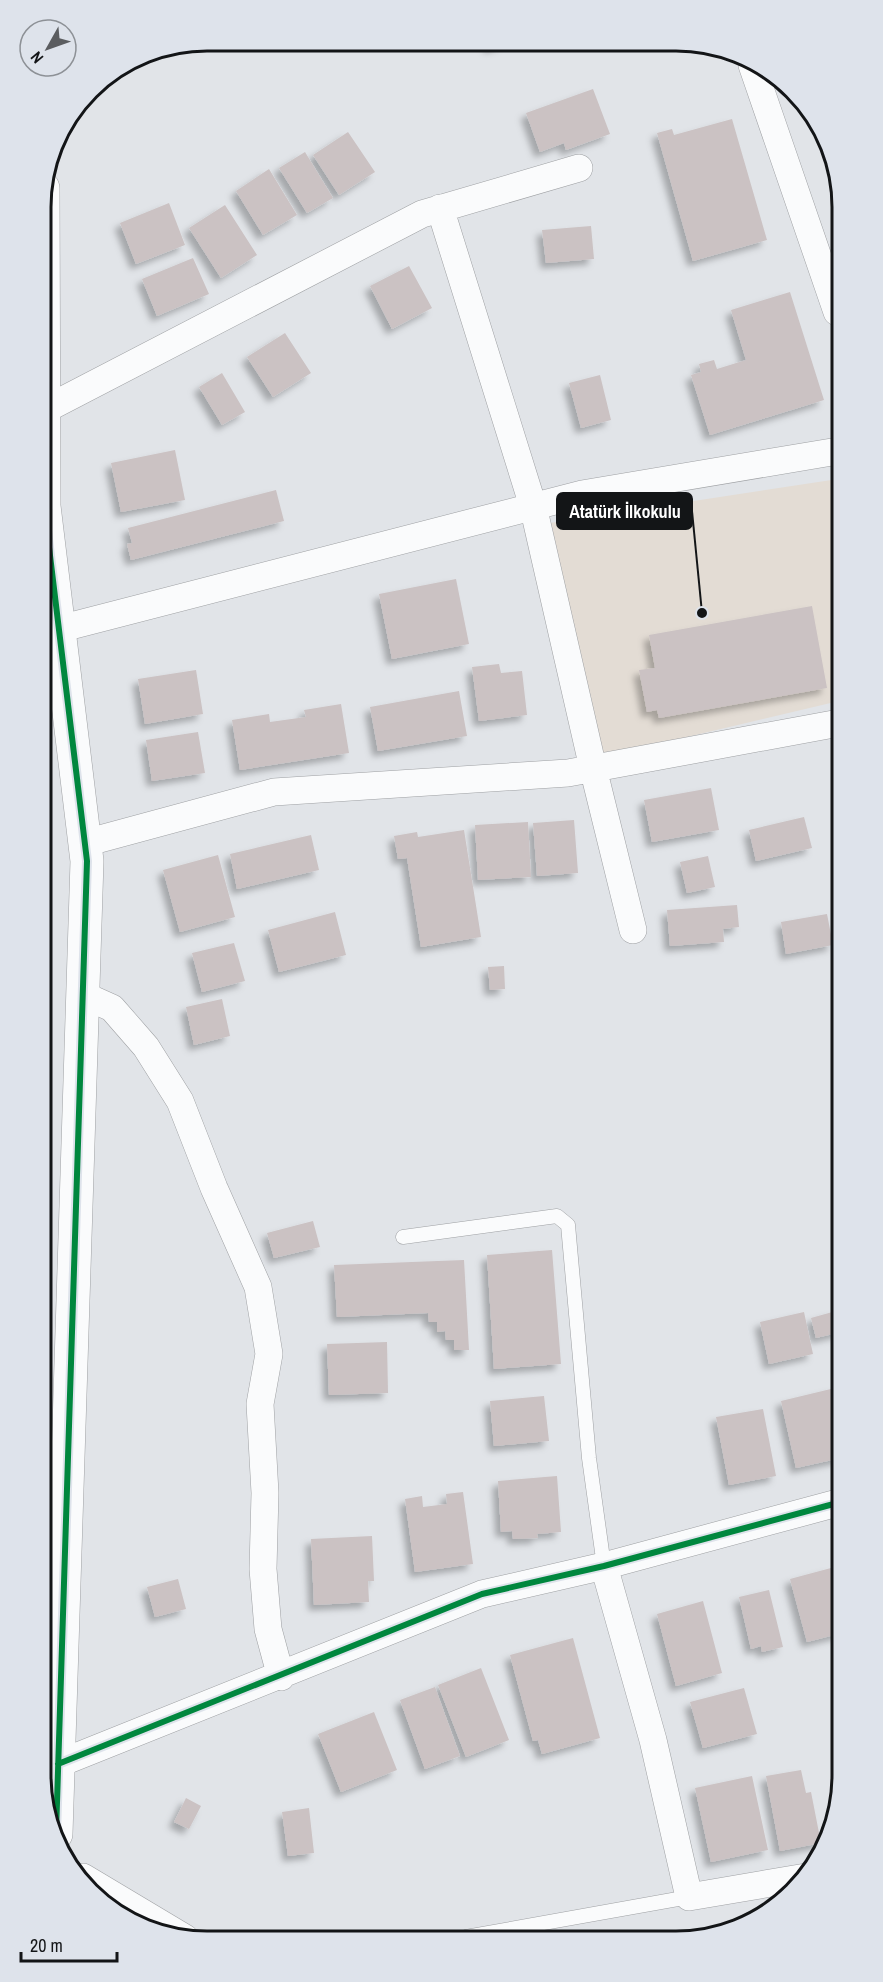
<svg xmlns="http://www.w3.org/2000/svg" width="883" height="1982" font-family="'Archivo Narrow',sans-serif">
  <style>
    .education { fill: #e3dcd4 }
    .building { fill: #cbc2c3; filter: url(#shadow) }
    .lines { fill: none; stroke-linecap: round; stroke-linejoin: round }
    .service-casing { stroke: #9ea0a3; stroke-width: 15 }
    .minor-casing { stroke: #9ea0a3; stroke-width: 28 }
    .tertiary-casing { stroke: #9ea0a3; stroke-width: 34 }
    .service { stroke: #fafbfc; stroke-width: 14 }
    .minor { stroke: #fafbfc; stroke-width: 27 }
    .tertiary { stroke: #fafbfc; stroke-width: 33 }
    .cycleway-casing { stroke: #dee3eb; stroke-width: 10 }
    .cycleway { stroke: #00873e; stroke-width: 6 }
    .rim { fill: none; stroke: #131517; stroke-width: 3 }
    .leader { fill: none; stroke: #131517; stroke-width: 2 }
    .callout-dot { fill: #131517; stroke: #dee3eb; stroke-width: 2 }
    .callout { fill: #131517; stroke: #131517; stroke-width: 2 }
    .callout-label { font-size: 18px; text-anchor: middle; font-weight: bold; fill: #fff }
  </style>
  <defs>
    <filter id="shadow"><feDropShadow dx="-5.5" dy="5.5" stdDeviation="3" flood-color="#0004"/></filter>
  </defs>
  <rect width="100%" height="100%" fill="#e1e4e8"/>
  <path class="education" d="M838 479 839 701 603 757 543 524Z"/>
  <path class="building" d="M488 42H504V43L490 48Z
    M593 89 610 134 566 150 564 143 540 152 526 113Z
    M732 119 767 240 693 261 657 133 672 129 674 135Z
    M348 132 375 172 339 195 313 155Z
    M305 152 333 198 307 213 279 168Z
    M269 169 297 215 263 235 236 191Z
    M169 203 185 245 136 264 120 223Z
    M225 205 257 255 221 278 189 228Z
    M591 226 594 259 546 263 542 230Z
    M193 258 209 294 157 316 142 279Z
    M409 266 432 308 392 329 370 286Z
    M790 292 824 400 710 435 691 375 701 372 699 364 714 360 717 369 746 360 731 310Z
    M285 333 311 373 273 397 247 357Z
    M222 373 245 412 222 425 199 387Z
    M600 375 611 420 581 428 569 383Z
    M175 450 185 500 121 512 111 463Z
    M276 490 284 521 131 560 127 544 132 543 128 528Z
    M456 579 469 644 392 659 379 594Z
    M812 606 827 688 659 718 657 710 647 712 639 670 655 668 649 635Z
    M499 664 501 673 522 671 527 715 479 721 472 667Z
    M196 670 203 714 145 724 138 679Z
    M459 691 467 736 378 751 370 707Z
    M341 704 349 753 240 770 232 720 269 714 270 722 306 717 304 710Z
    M198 732 205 773 152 781 146 740Z
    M711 788 719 830 652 842 644 800Z
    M804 817 812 848 756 861 749 830Z
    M574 820 578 873 537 876 533 823Z
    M528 822 531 877 478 880 475 825Z
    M464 830 481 937 421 947 407 858 398 859 394 836 417 832 418 837Z
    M311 835 319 870 237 889 230 854Z
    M218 855 235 917 180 932 163 870Z
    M708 856 715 887 687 893 680 862Z
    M737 905 739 927 723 929 724 942 670 946 667 910Z
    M335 912 346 955 279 972 268 930Z
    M827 914 833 945 786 954 781 922Z
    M234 943 245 981 202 992 192 953Z
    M504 966 505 989 490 990 488 967Z
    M222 999 230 1036 194 1045 186 1007Z
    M313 1221 320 1247 274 1258 267 1233Z
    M552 1250 561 1364 494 1369 487 1255Z
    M464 1260 469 1350H454V1340H446L445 1331 437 1332V1322H429L428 1313 337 1317 334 1265Z
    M836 1311 841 1332 816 1338 811 1318Z
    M804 1312 813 1354 769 1364 760 1322Z
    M387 1342 388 1393 329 1395 327 1344Z
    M835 1388 841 1415V1458L796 1468 781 1401Z
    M544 1396 549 1441 494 1446 490 1401Z
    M763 1409 776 1476 729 1485 716 1417Z
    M557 1476 561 1532 537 1534 538 1538 513 1539 512 1531 501 1532 498 1481Z
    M463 1492 473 1564 415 1572 405 1499 422 1496 423 1507 447 1504 446 1494Z
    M372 1536 374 1581H368L369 1602 314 1605 311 1539Z
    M831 1568 836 1592 841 1590 842 1633 807 1642 790 1579Z
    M178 1579 186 1609 155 1617 147 1587Z
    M769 1590 783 1647 762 1652 761 1646 751 1649 739 1597Z
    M703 1601 722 1673 676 1686 657 1614Z
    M573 1638 600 1738 542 1754 538 1740 533 1741 510 1655Z
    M481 1668 509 1740 466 1757 438 1685Z
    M435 1687 460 1756 425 1769 400 1700Z
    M744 1688 757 1734 703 1748 690 1702Z
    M374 1712 397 1770 341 1792 318 1734Z
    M801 1770 806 1793 811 1792 821 1843 780 1851 766 1776Z
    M752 1776 768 1850 711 1862 695 1788Z
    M186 1798 201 1806 189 1829 174 1822Z
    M309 1808 314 1853 288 1856 282 1812Z
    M745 1920 734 1927 727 1931 725 1923Z"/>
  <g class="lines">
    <g class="service-casing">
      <path id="service" d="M403 1237 557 1216 568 1225 589 1458 604 1566
        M466 1937 689 1897"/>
    </g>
    <g class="minor-casing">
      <path id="minor" d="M752 65 837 312
        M440 208 533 506 593 768 633 930
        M44 410 422 214 579 168
        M59 629 582 494 838 451
        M85 843 274 792 568 773 839 723
        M83 995 112 1008 146 1047 180 1101 214 1188 258 1287 269 1354 260 1404 265 1493 263 1569 268 1629 281 1677
        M604 1566 653 1740 689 1897 806 1877
        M58 1764 482 1594 604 1566 841 1502
        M83 1877 185 1938"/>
    </g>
    <g class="tertiary-casing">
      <path id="tertiary" d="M43 188 44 506 87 861 56 1834"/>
    </g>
    <use href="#service" class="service"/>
    <use href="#minor" class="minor"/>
    <use href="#tertiary" class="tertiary"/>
    <g class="cycleway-casing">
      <path id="cycleway" d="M43 188 44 506 87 861 56 1834
        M58 1764 482 1594 604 1566 841 1502"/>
    </g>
    <use href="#cycleway" class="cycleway"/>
  </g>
  <path d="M0 0H883V1982H0ZM207 51H676A156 156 0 0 1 832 207V1775A156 156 0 0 1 676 1931H207A156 156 0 0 1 51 1775V207A156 156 0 0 1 207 51Z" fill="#dee3eb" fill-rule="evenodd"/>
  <path class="rim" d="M207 51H676A156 156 0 0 1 832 207V1775A156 156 0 0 1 676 1931H207A156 156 0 0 1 51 1775V207A156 156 0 0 1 207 51Z"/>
  <path class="leader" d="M702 613L692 511"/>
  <circle class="callout-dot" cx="702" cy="613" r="6"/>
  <rect class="callout" x="557" y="493" width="135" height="36" rx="6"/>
  <g class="callout-label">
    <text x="625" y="518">Atatürk İlkokulu</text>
  </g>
  <g transform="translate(48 48) rotate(230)"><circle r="28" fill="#dee3eb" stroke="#8d9196" stroke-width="1.5"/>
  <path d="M0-4.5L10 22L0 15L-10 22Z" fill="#5b5d60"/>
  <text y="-9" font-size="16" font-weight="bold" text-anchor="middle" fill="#131517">N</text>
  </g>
  <path d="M21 1952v9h96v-9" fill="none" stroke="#131517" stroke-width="3"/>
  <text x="30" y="1952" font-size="18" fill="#131517" stroke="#dee3eb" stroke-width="4.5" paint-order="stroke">20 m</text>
</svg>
